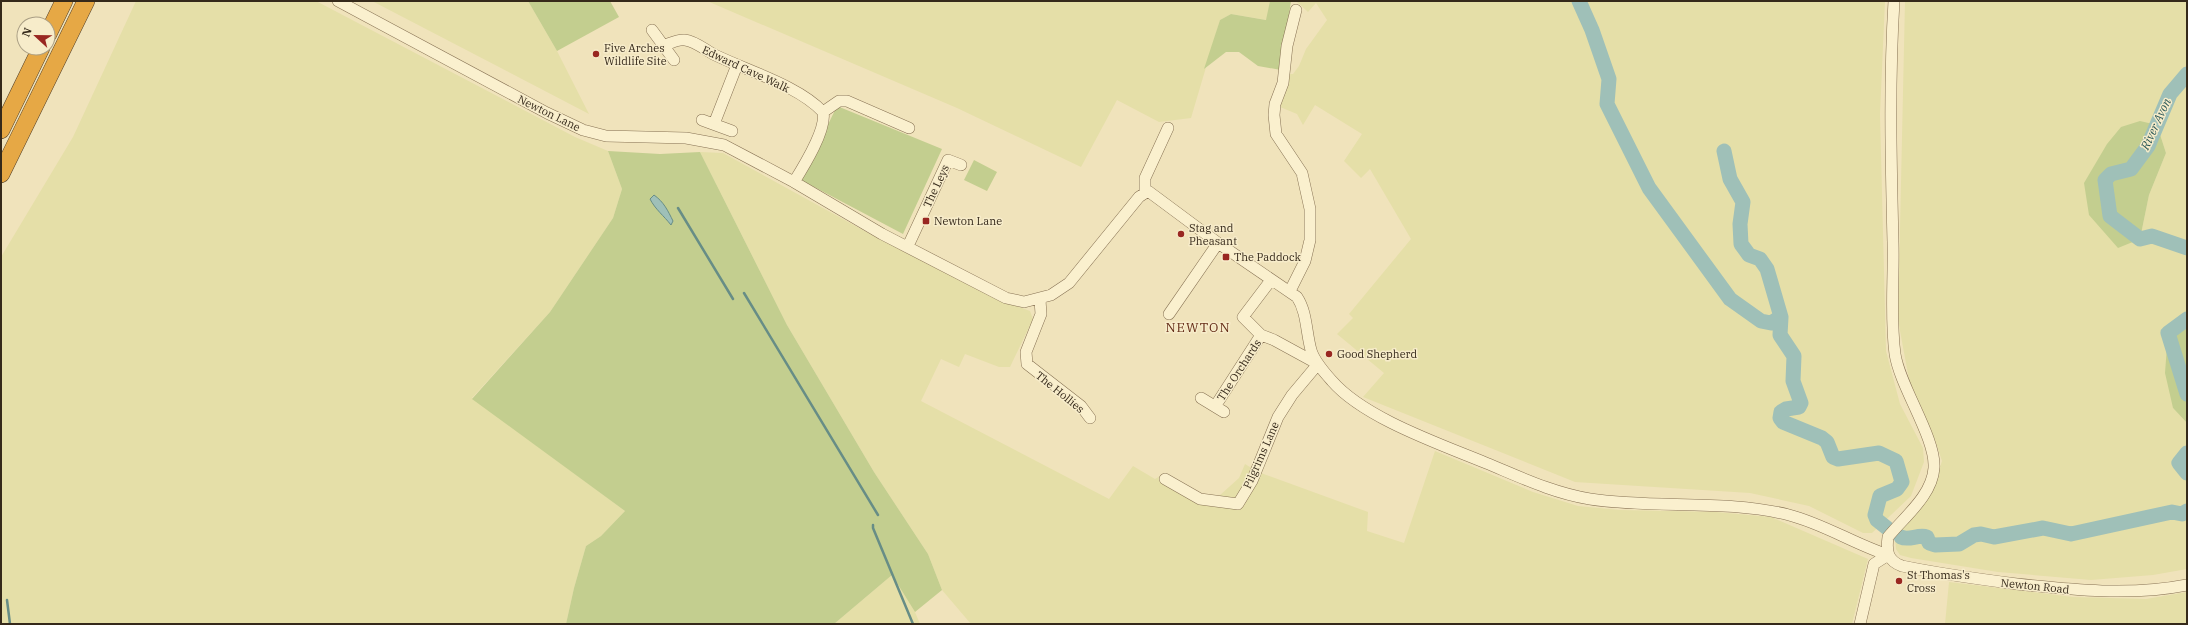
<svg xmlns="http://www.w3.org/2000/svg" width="2188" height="625" font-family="'IBM Plex Serif',serif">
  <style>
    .farmland { fill: #e5dfa8; fill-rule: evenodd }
    .green { fill: #c3ce8f }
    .water { fill: #9fc0b8; stroke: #678d86 }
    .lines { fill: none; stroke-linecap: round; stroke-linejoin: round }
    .stream { stroke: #678d86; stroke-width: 2.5 }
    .river { stroke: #9fc0b8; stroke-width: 15 }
    .minor-casing { stroke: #877254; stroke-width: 12 }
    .highway-casing { stroke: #544029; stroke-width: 18 }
    .minor { stroke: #faf0ce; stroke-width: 11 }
    .highway { stroke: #e6a845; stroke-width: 17 }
    .poi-dot { fill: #992721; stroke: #f7ecca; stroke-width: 1.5 }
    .labels { text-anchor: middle; stroke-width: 3; stroke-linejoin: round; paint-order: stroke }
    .poi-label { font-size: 11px; fill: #35291a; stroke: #f7ecca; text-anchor: start }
    .street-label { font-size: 11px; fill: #35291a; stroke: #f7ecca }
    .water-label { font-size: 12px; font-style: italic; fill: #285656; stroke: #f7ecca }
    .quarter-label { font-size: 13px; letter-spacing: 1px; fill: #642c17; stroke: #f7ecca }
  </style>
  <rect width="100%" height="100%" fill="#f0e3bb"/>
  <path class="farmland" d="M136 1H316L575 137 608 151 622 189 613 218 550 312 472 398 625 511 601 536 586 546 574 588 566 624H1V257L73 137Z
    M372 1H528L557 51 589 114Z
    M707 1H1270L1267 20 1231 14 1220 20 1191 118 1159 122 1117 100 1081 167 957 108Z
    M1296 1H1885L1880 114 1886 351 1900 404 1923 448 1924 462 1911 496 1872 533H1863L1809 506 1750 493 1575 482 1363 397 1384 373 1337 334 1353 318 1349 314 1411 239 1370 169 1361 178 1344 161 1362 134 1315 105 1303 125 1297 114 1280 107 1289 74H1293L1299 66 1306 49 1327 20 1316 3 1308 12Z
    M1905 1H2187V319H2185L2173 408 2187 423V453L2179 463 2187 473V569L2153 575 2091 580 1998 572 1911 558 1900 555 1896 549 1895 539 1898 532 1932 492 1942 461 1935 440 1918 409 1910 385 1898 320ZM2157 125 2166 153 2149 195 2140 239Z
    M700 152 723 153 881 240 992 297 1030 311 1033 319 1010 367H999L965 354 959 367 941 359 921 401 1109 499 1133 466 1155 479 1162 475 1201 494 1219 496 1239 478 1245 464 1258 472 1368 512 1367 531 1404 543 1435 451 1533 492 1578 506 1620 510 1716 512 1771 517 1868 559 1852 624H971L942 590 928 554 874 472 787 325Z
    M892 575 915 612 920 624H834Z
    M1949 582 2073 597 2146 599 2187 592V624H1945Z"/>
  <path class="green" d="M528 1H610L619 17 557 51Z
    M1270 1H1291L1281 70 1258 66 1239 52H1226L1204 69 1220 20 1231 14 1266 20Z
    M837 106 942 149 903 234 801 180Z
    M2140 121 2157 125 2166 153 2149 195 2140 239 2118 248 2089 215 2084 183 2107 144 2121 127Z
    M608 151 660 154 700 152 787 325 874 472 928 554 942 590 915 612 892 575 834 624H566L574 588 586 546 601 536 625 511 472 399 550 312 613 218 622 189Z
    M974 160 997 172 987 191 964 180Z
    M2185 319H2187V423L2173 408 2165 373 2168 333Z"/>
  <path class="water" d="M654 195C664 202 668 211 673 221L671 225C664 216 655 209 650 199Z"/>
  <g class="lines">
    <path class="stream" d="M678 208 733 299
      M744 293 878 515
      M873 525V528L913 624
      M7 600 10 624"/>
    <path class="river" d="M1579 1 1592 30 1609 79 1607 104 1649 188 1730 299 1761 321 1771 323 1781 317 1780 335 1794 356 1793 381 1801 403 1799 407 1786 409 1781 412 1780 418 1783 422 1822 438 1827 442 1833 457 1838 459 1879 453 1896 461 1902 482 1897 489 1880 496 1875 515 1877 520 1887 528
      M2187 74 2170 94 2148 146 2131 169 2111 174 2105 180 2110 216 2140 239 2152 236 2187 248
      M1724 151 1730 179 1743 202 1740 224 1741 244 1749 255 1760 259 1767 269 1781 317
      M2187 319 2168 333 2187 394
      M2187 453 2179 463 2187 473
      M1901 537C1909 541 1918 534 1927 537L1929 543 1935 545 1959 544 1974 535 1981 534 1994 537 2043 528 2071 534 2172 512 2182 514 2187 511"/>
    <g class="minor-casing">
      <path id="minor" d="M338 1 547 113 583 130 606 136 686 138 724 145 794 182 882 234 1006 298 1024 302 1051 295 1069 283 1139 197 1148 191 1218 243 1297 297C1307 312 1306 332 1311 350 1314 361 1324 372 1332 381 1364 418 1440 444 1486 463 1520 477 1553 493 1590 499 1654 509 1726 499 1789 515 1824 524 1854 544 1888 555
        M1894 1C1889 82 1891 162 1893 242 1894 280 1890 317 1895 354 1900 387 1936 438 1934 468 1932 496 1904 517 1888 537 1886 552 1888 561 1902 566 1940 574 1978 579 2017 584 2073 590 2131 596 2187 585
        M652 30 674 60
        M665 45C671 43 678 39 685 40 695 41 707 51 715 55 748 71 799 86 823 112
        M823 112 839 101H847L909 128
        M702 120 732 131
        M714 124 737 65
        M794 182C804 166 827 129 823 112
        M1145 191V178L1168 128
        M908 246 948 160 961 165
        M1290 291 1305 261 1310 240V209L1302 173 1276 134 1274 115 1275 104 1283 83 1287 46 1296 10
        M1040 300 1041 314 1026 352 1027 364 1081 406 1090 418
        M1169 314 1218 243
        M1201 398 1224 412
        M1216 405 1261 335
        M1165 479 1200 499 1238 504 1252 481 1278 417 1292 395 1318 364 1274 340 1261 335 1243 317 1271 280
        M1860 624 1874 564 1888 555"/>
    </g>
    <g class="highway-casing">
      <path id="highway" d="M48 34 64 1
        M1 130 41 48
        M1 174 86 1"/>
    </g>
    <use href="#minor" class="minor"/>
    <use href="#highway" class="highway"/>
  </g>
  <g class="poi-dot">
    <circle cx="596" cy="54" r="4"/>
    <rect x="922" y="217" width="8" height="8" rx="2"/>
    <circle cx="1181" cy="234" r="4"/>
    <rect x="1222" y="253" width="8" height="8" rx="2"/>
    <circle cx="1329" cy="354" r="4"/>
    <circle cx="1899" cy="581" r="4"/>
  </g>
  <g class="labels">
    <g class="poi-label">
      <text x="604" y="52">Five Arches<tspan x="604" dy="13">Wildlife Site</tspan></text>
      <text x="934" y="225">Newton Lane</text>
      <text x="1189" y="232">Stag and<tspan x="1189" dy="13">Pheasant</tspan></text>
      <text x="1234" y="261">The Paddock</text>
      <text x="1337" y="358">Good Shepherd</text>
      <text x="1907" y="579">St Thomas's<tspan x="1907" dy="13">Cross</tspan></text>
    </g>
    <g class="street-label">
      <text transform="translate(746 69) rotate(25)" y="4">Edward Cave Walk</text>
      <text transform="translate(549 113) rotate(26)" y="4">Newton Lane</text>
      <text transform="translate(936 186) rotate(-65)" y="4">The Leys</text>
      <text transform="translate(1239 370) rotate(-57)" y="4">The Orchards</text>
      <text transform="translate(1060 392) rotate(39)" y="4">The Hollies</text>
      <text transform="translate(1261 455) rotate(-66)" y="4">Pilgrims Lane</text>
      <text transform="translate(2035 586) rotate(6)" y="4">Newton Road</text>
    </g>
    <g class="water-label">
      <text transform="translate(2156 124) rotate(-65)" y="4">River Avon</text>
    </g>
    <g class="quarter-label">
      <text x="1198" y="332">NEWTON</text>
    </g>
  </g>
  <rect width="2188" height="625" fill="none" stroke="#35291a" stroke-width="4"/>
  <g transform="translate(36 36) rotate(292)"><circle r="19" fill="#f7ecca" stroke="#a99e84"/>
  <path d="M0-3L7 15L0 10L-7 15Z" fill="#992721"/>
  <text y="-6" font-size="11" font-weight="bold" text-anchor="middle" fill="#35291a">N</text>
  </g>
</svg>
